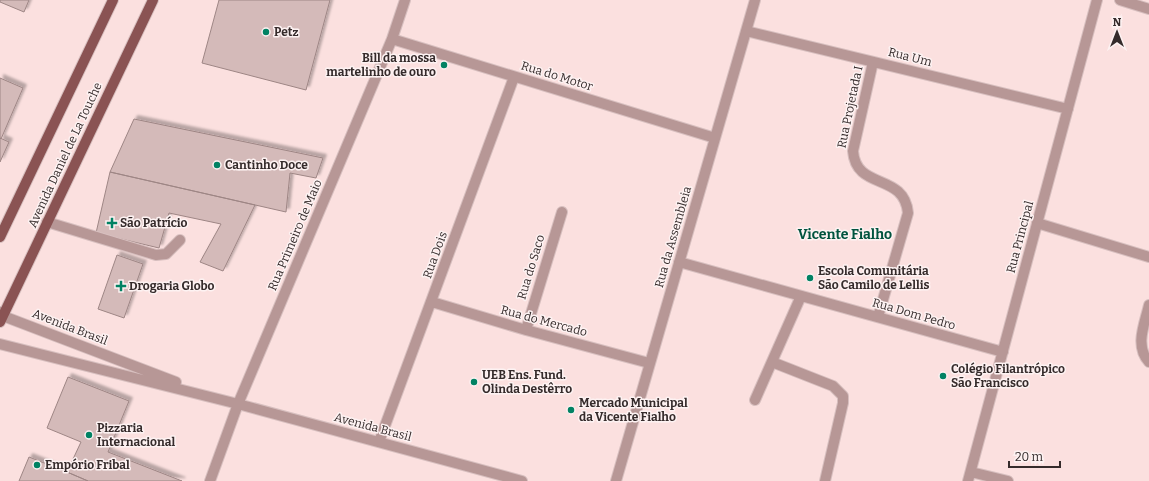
<svg xmlns="http://www.w3.org/2000/svg" width="1149" height="481" font-family="Bitter,serif">
  <style>
    .building { fill: #d4bab9; stroke: #9e8685; filter: url(#shadow) }
    .lines { fill: none; stroke-linecap: round; stroke-linejoin: round }
    .minor-casing { stroke: #d7bfbf; stroke-width: 12 }
    .major-casing { stroke: #d7bfbf; stroke-width: 12 }
    .minor { stroke: #b79796; stroke-width: 10 }
    .major { stroke: #8a5353; stroke-width: 10 }
    .poi-dot { fill: #018263; stroke: #fdf2f2; stroke-width: 1.5 }
    .labels { text-anchor: middle; stroke-width: 3; stroke-linejoin: round; paint-order: stroke }
    .poi-label { font-size: 12px; font-weight: bold; fill: #352b2b; stroke: #fdf2f2; text-anchor: start }
    .street-label { font-size: 12px; fill: #352b2b; stroke: #fdf2f2 }
    .quarter-label { font-size: 14px; font-weight: bold; fill: #00533e; stroke: #fdf2f2 }
  </style>
  <defs>
    <filter id="shadow"><feDropShadow dx="3.5" dy="-3.5" stdDeviation="1" flood-color="#0004"/></filter>
  </defs>
  <rect width="100%" height="100%" fill="#fbe0df"/>
  <path class="building" d="M0 0H29L24 12 0 2Z
    M219 0H330L306 90 202 63Z
    M0 78 23 88 1 139 0 138Z
    M134 119 323 158 316 178 290 173 286 212 110 172Z
    M0 138 9 142 0 162Z
    M110 172 255 205 223 271 200 262 221 224 169 213 159 248 96 233Z
    M117 255 143 264 124 318 98 309Z
    M68 377 129 401 108 452 182 481H88L67 472 81 442 47 428Z
    M29 457 67 472 88 481H19Z"/>
  <g class="lines">
    <g class="minor-casing">
      <path id="minor" d="M1120 0 1149 9
        M746 31 1068 109
        M392 39 715 138
        M873 62 853 151C856 191 904 172 908 213L878 317
        M47 222 156 255 166 254 180 240
        M1037 223 1149 257
        M679 262 1003 352
        M432 302 526 330 649 363
        M1149 305C1145 323 1134 346 1149 362
        M0 312 3 316 176 382
        M526 330 562 212
        M0 344 238 404 522 481
        M772 362 833 386 843 396V403L825 481
        M755 400 801 296
        M379 442 514 77
        M971 472 1008 481
        M210 481 238 404 392 39 405 0
        M616 481 755 0
        M968 481 1097 0"/>
    </g>
    <g class="major-casing">
      <path id="major" d="M0 237 113 0
        M0 322 153 0"/>
    </g>
    <use href="#minor" class="minor"/>
    <use href="#major" class="major"/>
  </g>
  <g class="poi-dot">
    <circle cx="266" cy="32" r="4"/>
    <circle cx="444" cy="65" r="4"/>
    <circle cx="217" cy="165" r="4"/>
    <path d="M110 217h4v4h4v4h-4v4h-4v-4h-4v-4h4z"/>
    <circle cx="810" cy="278" r="4"/>
    <path d="M119 280h4v4h4v4h-4v4h-4v-4h-4v-4h4z"/>
    <circle cx="943" cy="376" r="4"/>
    <circle cx="474" cy="382" r="4"/>
    <circle cx="571" cy="410" r="4"/>
    <circle cx="89" cy="435" r="4"/>
    <circle cx="37" cy="465" r="4"/>
  </g>
  <g class="labels">
    <g class="poi-label">
      <text x="274" y="36">Petz</text>
      <text x="436" y="62" text-anchor="end">Bill da mossa<tspan x="436" dy="14">martelinho de ouro</tspan></text>
      <text x="225" y="169">Cantinho Doce</text>
      <text x="120" y="227">São Patrício</text>
      <text x="818" y="275">Escola Comunitária<tspan x="818" dy="14">São Camilo de Lellis</tspan></text>
      <text x="129" y="290">Drogaria Globo</text>
      <text x="951" y="373">Colégio Filantrópico<tspan x="951" dy="14">São Francisco</tspan></text>
      <text x="482" y="379">UEB Ens. Fund.<tspan x="482" dy="14">Olinda Destêrro</tspan></text>
      <text x="579" y="407">Mercado Municipal<tspan x="579" dy="14">da Vicente Fialho</tspan></text>
      <text x="97" y="432">Pizzaria<tspan x="97" dy="14">Internacional</tspan></text>
      <text x="45" y="469">Empório Fribal</text>
    </g>
    <g class="street-label">
      <text transform="translate(910 57) rotate(14)" y="4">Rua Um</text>
      <text transform="translate(557 76) rotate(17)" y="4">Rua do Motor</text>
      <text transform="translate(850 107) rotate(-78)" y="4">Rua Projetada I</text>
      <text transform="translate(65 155) rotate(-65)" y="4">Avenida Daniel de La Touche</text>
      <text transform="translate(295 235) rotate(-67)" y="4">Rua Primeiro de Maio</text>
      <text transform="translate(673 237) rotate(-74)" y="4">Rua da Assembleia</text>
      <text transform="translate(1020 237) rotate(-75)" y="4">Rua Principal</text>
      <text transform="translate(435 255) rotate(-70)" y="4">Rua Dois</text>
      <text transform="translate(531 267) rotate(-73)" y="4">Rua do Saco</text>
      <text transform="translate(914 314) rotate(16)" y="4">Rua Dom Pedro</text>
      <text transform="translate(544 321) rotate(15)" y="4">Rua do Mercado</text>
      <text transform="translate(70 327) rotate(21)" y="4">Avenida Brasil</text>
      <text transform="translate(373 427) rotate(15)" y="4">Avenida Brasil</text>
    </g>
    <g class="quarter-label">
      <text x="845" y="239">Vicente Fialho</text>
    </g>
  </g>
  <g transform="translate(1117 32)" stroke="#fdf2f2" stroke-width="3" paint-order="stroke">
  <path d="M0-3L7 15L0 10L-7 15Z" fill="#352b2b"/>
  <text y="-6" font-size="11" font-weight="bold" text-anchor="middle" fill="#352b2b">N</text>
  </g>
  <path d="M1009 461v6h51v-6" fill="none" stroke="#352b2b" stroke-width="2"/>
  <text x="1015" y="461" font-size="12" fill="#352b2b" stroke="#fdf2f2" stroke-width="3" paint-order="stroke">20 m</text>
</svg>
